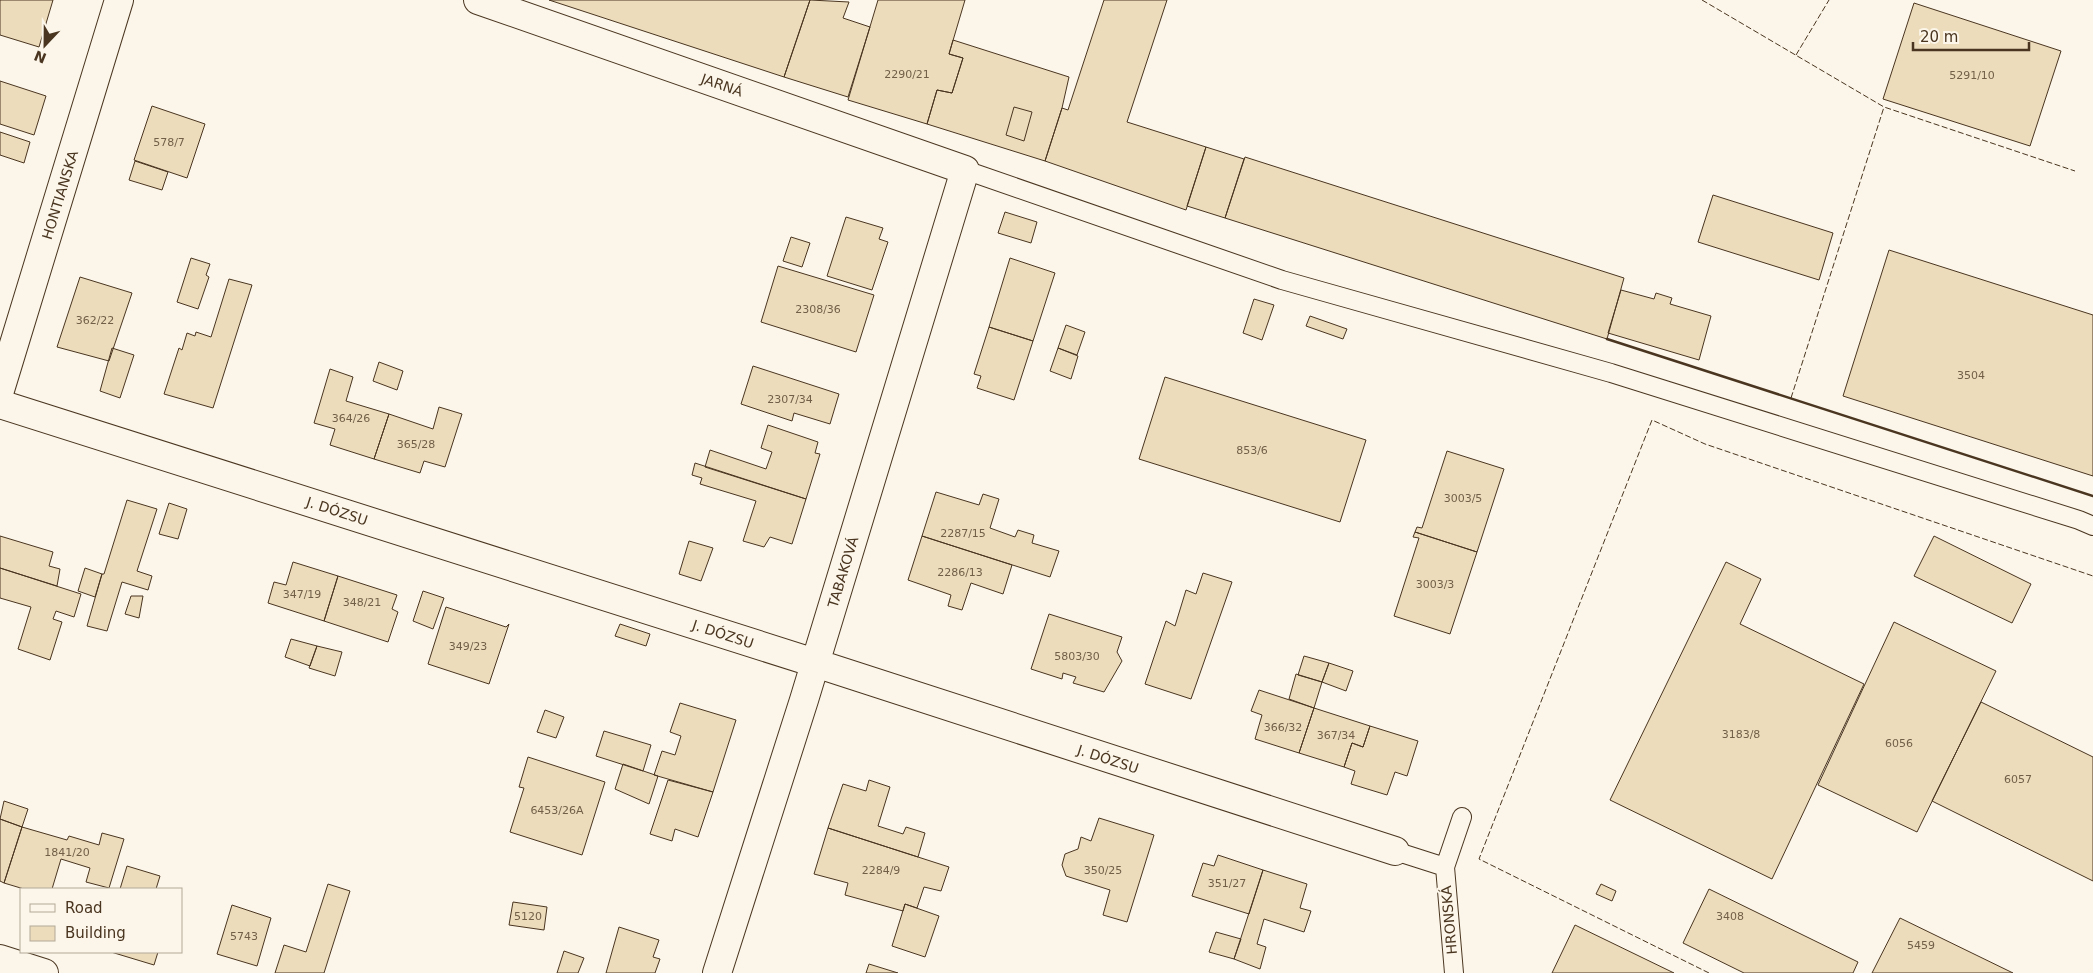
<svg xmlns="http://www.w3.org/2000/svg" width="2093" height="973" font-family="'DejaVu Sans',sans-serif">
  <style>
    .building { fill: #ecdcbc; stroke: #4a3520 }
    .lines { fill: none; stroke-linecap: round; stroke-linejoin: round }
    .lane-casing { stroke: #4a3520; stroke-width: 20 }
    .street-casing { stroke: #4a3520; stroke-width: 30 }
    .lane { stroke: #fbf6e9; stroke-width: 18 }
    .street { stroke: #fbf6e9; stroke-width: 28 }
    .fence { stroke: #4a3520; stroke-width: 1; stroke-dasharray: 6 2.5; stroke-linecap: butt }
    .wall { stroke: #4a3520; stroke-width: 2.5 }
    .labels { text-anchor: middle; stroke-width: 4; stroke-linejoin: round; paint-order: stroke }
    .number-label { font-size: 11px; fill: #725f47 }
    .street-label { font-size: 14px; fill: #4a3520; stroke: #fbf6e9 }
  </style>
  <rect width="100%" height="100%" fill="#fbf6e9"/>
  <path class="building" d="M0 0H53L39 47 0 35Z
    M549 0H810L784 77Z
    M810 0 849 2 843 18 870 27 848 97 784 77Z
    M878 0H965L949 54 963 58 952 93 937 90 927 124 848 100Z
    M1104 0H1167L1127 122 1206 147 1186 210 1045 161 1062 108 1068 110Z
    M1914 3 2061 51 2030 146 1883 99Z
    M953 40 1069 77 1062 108 1045 161 927 124 937 90 952 93 963 58 949 54Z
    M0 81 46 96 34 135 0 124Z
    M152 106 205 124 187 178 134 160Z
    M1014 107 1032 112 1024 141 1006 135Z
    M0 132 30 142 24 163 0 155Z
    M1206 147 1244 159 1225 218 1187 206Z
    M1245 157 1624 278 1607 339 1225 218Z
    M135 161 168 172 162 190 129 180Z
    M1713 195 1833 233 1819 280 1698 242Z
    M1005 212 1037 222 1031 243 998 233Z
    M846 217 883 228 879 239 888 242 872 290 827 276Z
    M791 237 810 243 802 267 783 261Z
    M1889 250 2093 315V476L1843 396Z
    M191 258 210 264 206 275 209 277 198 309 177 302Z
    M1010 258 1055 273 1033 341 989 327Z
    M778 266 874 295 856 352 761 322Z
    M80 277 132 293 109 361 57 347Z
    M229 279 252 285 213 408 164 394 179 348 182 350 187 333 195 336 196 332 211 337Z
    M1621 290 1654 299 1656 293 1672 298 1670 304 1711 316 1699 360 1608 333Z
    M1254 299 1274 305 1262 340 1243 333Z
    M1310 316 1347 329 1343 339 1306 326Z
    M1066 325 1085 332 1077 355 1058 348Z
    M989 327 1033 341 1014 400 977 388 981 376 974 374Z
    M112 348 134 355 120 398 100 391Z
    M1058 348 1078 356 1071 379 1050 371Z
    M379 362 403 371 397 390 373 381Z
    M753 366 839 394 830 424 794 413 792 421 741 404Z
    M330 369 353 377 346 401 389 414 374 459 330 445 335 429 314 423Z
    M1165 377 1366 440 1340 522 1139 459Z
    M439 407 462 414 445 467 424 461 420 473 374 459 389 414 433 429Z
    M768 425 818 442 815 453 820 454 806 499 705 467 710 450 766 469 772 452 761 448Z
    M1447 451 1504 469 1477 552 1415 532 1417 527 1422 528Z
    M695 463 806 499 792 544 770 537 764 547 743 541 756 501 700 484 702 478 692 475Z
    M936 492 979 505 983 494 999 499 990 528 1015 537 1018 530 1034 535 1032 543 1059 551 1050 577 922 536Z
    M127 500 157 509 137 571 152 576 148 590 122 582 107 631 87 626 102 574H104Z
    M169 503 187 509 178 539 159 534Z
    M1415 532 1477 552 1450 634 1394 616 1419 538 1413 537Z
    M0 536 53 552 49 566 60 569 57 586 0 568Z
    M922 536 1012 565 1003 594 971 583 962 610 948 606 951 595 908 580Z
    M1934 536 2031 584 2012 623 1914 576Z
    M689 541 713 548 701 581 679 574Z
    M293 562 338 576 324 621 268 603 274 582 286 585Z
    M1726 562 1761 579 1740 624 1864 684 1772 879 1610 800Z
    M0 568 81 594 74 617 56 611 53 619 62 622 50 660 18 649 31 607 0 598Z
    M85 568 102 574 95 597 78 591Z
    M1203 573 1232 582 1191 699 1145 684 1166 621 1175 626 1186 590 1196 594Z
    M338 576 397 595 392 609 398 612 388 642 324 621Z
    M423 591 444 598 433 629 413 621Z
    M131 596H143L139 618 125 614Z
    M446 607 506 627 509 624 489 684 428 664Z
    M1049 614 1122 637 1117 652 1122 661 1104 692 1073 683 1076 677 1063 673 1062 679 1031 669Z
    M1894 622 1996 671 1917 832 1818 785Z
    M620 624 650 634 646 646 615 636Z
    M291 639 317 646 310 666 285 657Z
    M317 646 342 652 335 676 309 668Z
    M1304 656 1329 663 1322 682 1298 675Z
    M1329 663 1353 671 1346 691 1322 682Z
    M1296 674 1322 682 1314 708 1289 699Z
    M1259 690 1314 708 1299 753 1255 739 1262 715 1251 711Z
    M1981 702 2093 757V881L1932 801Z
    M680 703 736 720 713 792 654 775 662 751 675 755 681 736 670 732Z
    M1314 708 1370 726 1363 747 1352 743 1344 767 1299 753Z
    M545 710 564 717 556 738 537 732Z
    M1370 726 1418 741 1407 776 1395 772 1387 795 1351 784 1355 771 1344 767 1352 743 1363 747Z
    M604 731 651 745 643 771 596 756Z
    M528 757 605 782 582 855 510 832 524 788 519 787Z
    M623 764 658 776 649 804 615 789Z
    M668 780 713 792 698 837 675 829 672 841 650 834Z
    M869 780 890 787 878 826 903 834 906 827 925 833 918 857 828 828 843 784 866 791Z
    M4 801 28 809 22 827 0 819Z
    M1099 818 1154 835 1127 922 1103 915 1110 890 1066 876 1062 865 1065 854 1078 849 1081 837 1091 841Z
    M0 819 22 827 4 883 0 881Z
    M22 827 67 840 69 836 99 845 102 833 124 839 109 888 86 882 90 868 61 859 52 889H24L4 883Z
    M828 828 949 867 941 891 924 887 917 908 905 904 903 911 845 895 848 883 814 874Z
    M1218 855 1263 870 1249 914 1192 896 1203 863 1214 866Z
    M127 866 160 876 156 889H120Z
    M1263 870 1307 884 1300 908 1311 911 1304 932 1264 919 1257 944 1266 947 1260 969 1234 959Z
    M328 884 350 891 324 973H275L284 945 306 952Z
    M1601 884 1616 891 1612 901 1596 894Z
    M1709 889 1858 962 1853 973H1744L1683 943Z
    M513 902 547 907 544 930 509 925Z
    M905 904 939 916 925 957 892 946Z
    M232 905 271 918 257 966 217 954Z
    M1900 918 2013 973H1872Z
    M1575 925 1674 973H1552Z
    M619 927 659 940 653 957 660 959 655 973H606Z
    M1216 932 1241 939 1234 959 1209 952Z
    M564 951 584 958 578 973H557Z
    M111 952H158L154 965Z
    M869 964 898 973H866Z"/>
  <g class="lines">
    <g class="lane-casing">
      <path id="lane" d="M965 170 1282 280 1611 373 2079 520 2093 526
        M1395 851 1445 867
        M1454 973 1445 867 1462 817"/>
    </g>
    <g class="street-casing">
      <path id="street" d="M478 0 965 170 804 700 717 973
        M0 390 119 0
        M0 404 815 663 1395 851
        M0 959 44 973"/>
    </g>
    <use href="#lane" class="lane"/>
    <use href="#street" class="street"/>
    <path class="fence" d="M1702 0 1884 107 2075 171
      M1796 55 1829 0
      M1791 398 1884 107
      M1709 973 1479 859 1652 420 1705 444 2093 576"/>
    <path class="wall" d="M1607 339 2093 496"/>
  </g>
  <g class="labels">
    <g class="number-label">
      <text x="907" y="78">2290/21</text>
      <text x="1972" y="79">5291/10</text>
      <text x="169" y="146">578/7</text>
      <text x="818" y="313">2308/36</text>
      <text x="95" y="324">362/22</text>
      <text x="1971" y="379">3504</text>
      <text x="790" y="403">2307/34</text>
      <text x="351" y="422">364/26</text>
      <text x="416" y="448">365/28</text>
      <text x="1252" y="454">853/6</text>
      <text x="1463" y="502">3003/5</text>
      <text x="963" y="537">2287/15</text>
      <text x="960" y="576">2286/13</text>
      <text x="1435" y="588">3003/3</text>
      <text x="302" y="598">347/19</text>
      <text x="362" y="606">348/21</text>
      <text x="468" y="650">349/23</text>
      <text x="1077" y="660">5803/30</text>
      <text x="1283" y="731">366/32</text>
      <text x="1741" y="738">3183/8</text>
      <text x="1336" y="739">367/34</text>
      <text x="1899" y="747">6056</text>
      <text x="2018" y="783">6057</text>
      <text x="557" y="814">6453/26A</text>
      <text x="67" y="856">1841/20</text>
      <text x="881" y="874">2284/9</text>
      <text x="1103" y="874">350/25</text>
      <text x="1227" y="887">351/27</text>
      <text x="528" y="920">5120</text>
      <text x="1730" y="920">3408</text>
      <text x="244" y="940">5743</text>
      <text x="1921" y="949">5459</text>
    </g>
    <g class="street-label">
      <text transform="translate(722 85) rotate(19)" y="5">JARNÁ</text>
      <text transform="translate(60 195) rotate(-73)" y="5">HONTIANSKA</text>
      <text transform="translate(337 511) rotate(18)" y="5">J. DÓZSU</text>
      <text transform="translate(843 572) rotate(-73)" y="5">TABAKOVÁ</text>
      <text transform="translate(723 634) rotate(18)" y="5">J. DÓZSU</text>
      <text transform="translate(1108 759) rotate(18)" y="5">J. DÓZSU</text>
      <text transform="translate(1449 920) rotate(-95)" y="5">HRONSKÁ</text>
    </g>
  </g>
  <rect x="20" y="888" width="162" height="65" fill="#fbf6e9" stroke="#b4a999"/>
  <rect x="30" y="904" width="25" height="8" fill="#fbf6e9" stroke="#b4a999"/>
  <text x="65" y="913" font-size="15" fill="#4a3520">Road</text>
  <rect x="30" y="926" width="25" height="15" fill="#ecdcbc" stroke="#b4a999"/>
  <text x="65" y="938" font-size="15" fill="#4a3520">Building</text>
  <g transform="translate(45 45) rotate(202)" stroke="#fbf6e9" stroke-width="4" paint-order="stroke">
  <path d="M0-4L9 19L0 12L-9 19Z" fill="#4a3520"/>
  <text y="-8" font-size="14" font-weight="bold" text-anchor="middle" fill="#4a3520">N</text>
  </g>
  <path d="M1913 42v8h116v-8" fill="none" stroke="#4a3520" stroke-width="2.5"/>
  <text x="1920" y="42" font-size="15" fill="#4a3520" stroke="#fbf6e9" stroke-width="4" paint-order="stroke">20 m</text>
</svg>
